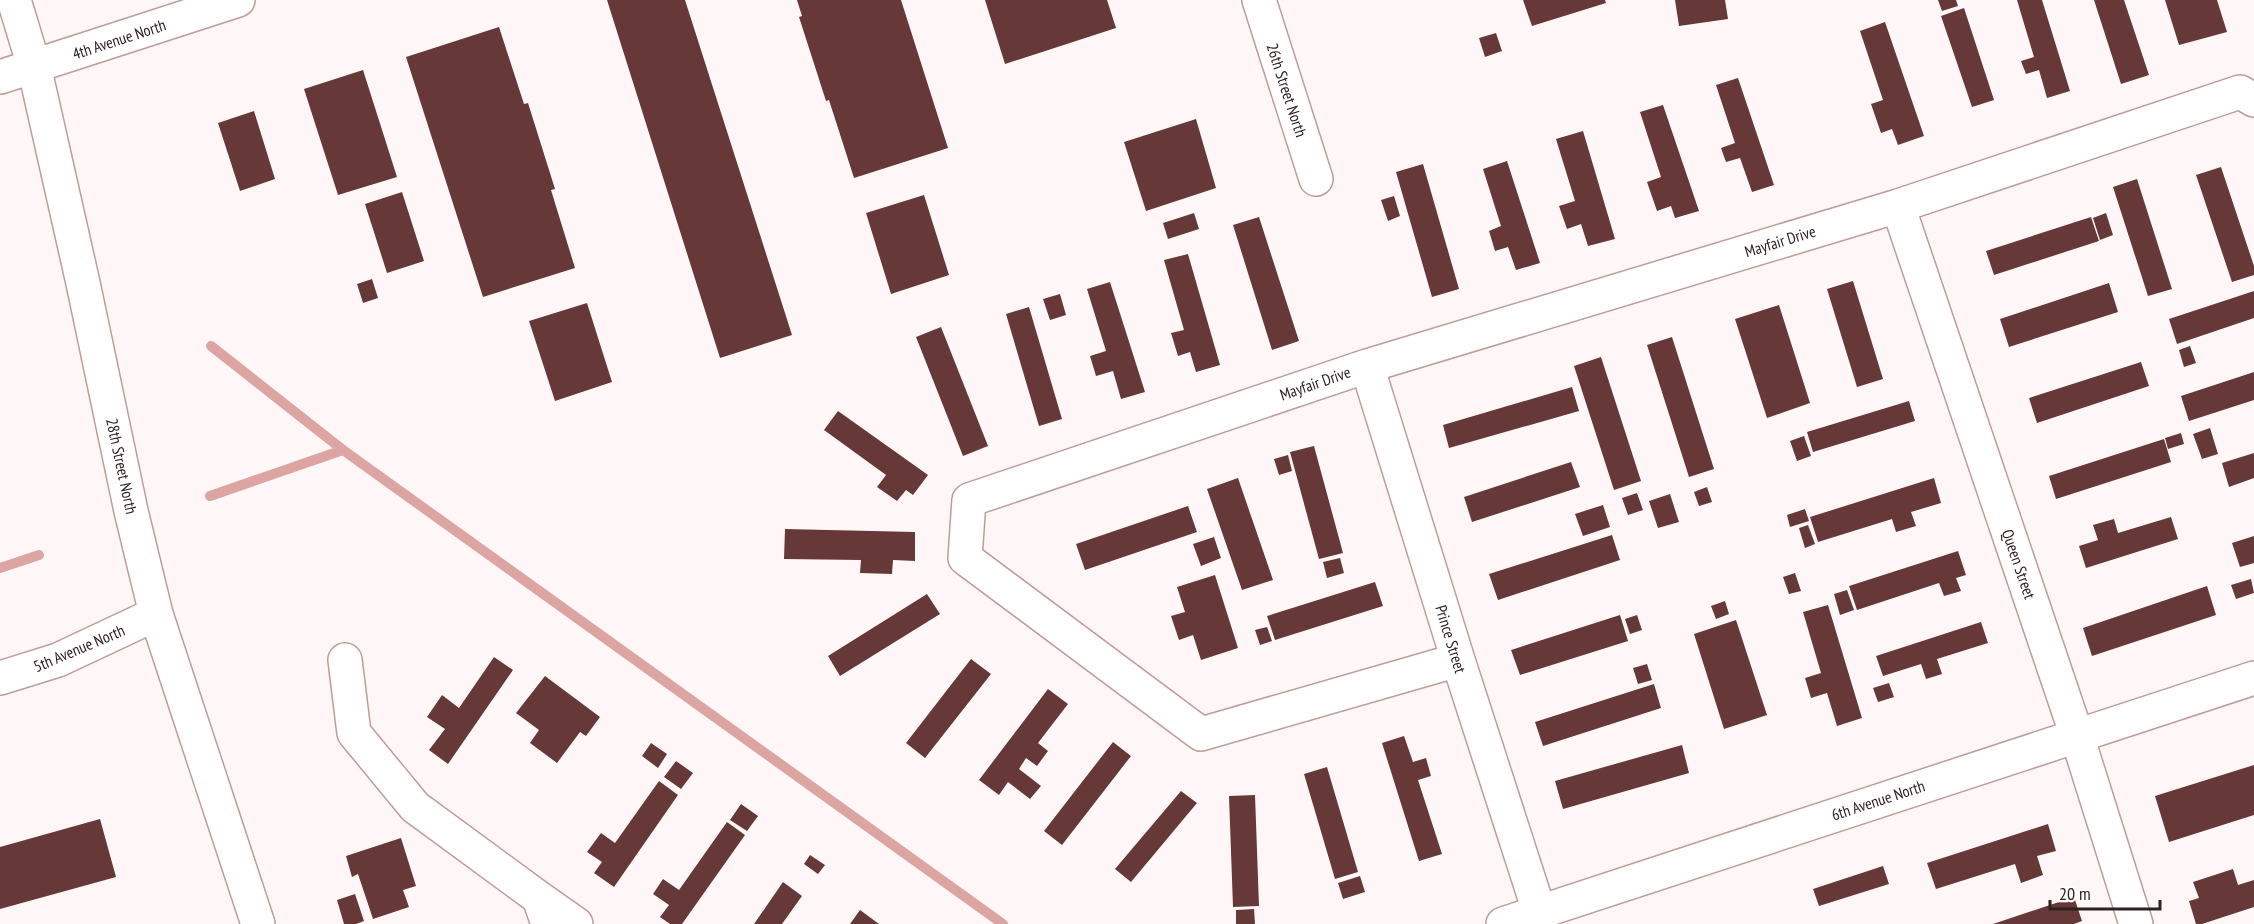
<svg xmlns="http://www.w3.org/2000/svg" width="2254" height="924" font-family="'PT Sans Narrow',sans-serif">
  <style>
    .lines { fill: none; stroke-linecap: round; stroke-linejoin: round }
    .stream { stroke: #dca5a2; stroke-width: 10 }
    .building { fill: #663837 }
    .minor-casing { stroke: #be9c9a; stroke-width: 36 }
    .minor { stroke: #fff; stroke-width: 33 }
    .labels { text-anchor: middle; stroke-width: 6; stroke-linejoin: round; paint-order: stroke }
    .street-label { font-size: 16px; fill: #2e2120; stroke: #fff }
  </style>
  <rect width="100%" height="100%" fill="#fff7f7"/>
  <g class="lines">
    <path class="stream" d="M211 346 343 450 1003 924
      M210 496 343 450
      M0 568 39 555"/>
  </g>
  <path class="building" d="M607 0H685L792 335 720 358Z
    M797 0H901L948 148 854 178 829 100 826 101 799 17 802 16Z
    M985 0H1107L1116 28 1005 64Z
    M1523 0H1605L1606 3 1532 26Z
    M1675 0H1725L1728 19 1679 26Z
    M1938 0H1956L1958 6 1942 11Z
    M2017 0H2042L2070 91 2047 98 2039 70 2026 74 2021 61 2034 57Z
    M2094 0H2124L2149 75 2121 84Z
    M2165 0H2217L2227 32 2179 45Z
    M1964 8 1994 100 1972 107 1941 16Z
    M1885 22 1924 136 1898 145 1892 129 1881 133 1871 104 1883 100 1860 31Z
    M499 27 524 104 528 103 555 189 551 190 575 268 483 297 406 57Z
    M1496 33 1502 51 1485 57 1479 38Z
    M363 70 397 177 338 195 304 89Z
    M1738 78 1774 185 1752 192 1740 158 1726 162 1721 148 1735 143 1716 85Z
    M1663 105 1699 211 1675 218 1671 206 1657 211 1647 182 1661 177 1640 112Z
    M254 111 275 179 240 191 218 123Z
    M1196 119 1216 188 1146 211 1124 142Z
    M1583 131 1615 239 1588 246 1581 224 1567 229 1559 206 1575 201 1556 139Z
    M1507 161 1540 263 1516 270 1508 247 1495 251 1489 231 1501 226 1483 169Z
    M1423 164 1459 289 1432 297 1396 172Z
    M2221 167 2254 266V275L2232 282 2196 175Z
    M2137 179 2172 289 2148 296 2113 187Z
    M402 192 424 261 387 273 365 204Z
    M924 195 949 275 891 294 866 213Z
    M1394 196 1400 216 1388 221 1381 200Z
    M1194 213 1199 229 1168 239 1163 223Z
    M2106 213 2113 235 2100 240 2093 218Z
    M1259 217 1299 341 1272 350 1233 225Z
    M2091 217 2099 241 1994 275 1986 251Z
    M1188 254 1220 365 1196 372 1190 352 1178 356 1171 333 1184 330 1164 260Z
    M372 279 378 298 363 303 357 284Z
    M1853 281 1883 379 1857 387 1827 289Z
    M1110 282 1145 392 1121 399 1113 371 1096 376 1090 356 1106 351 1087 289Z
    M2109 283 2118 312 2009 347 2000 319Z
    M2254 291V318L2177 344 2169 319Z
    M1060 294 1066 315 1050 320 1043 299Z
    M587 303 612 382 555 401 529 321Z
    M1779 305 1810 403 1767 418 1735 319Z
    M1029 307 1062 419 1039 426 1006 314Z
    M941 327 988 446 963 456 916 337Z
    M1672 337 1714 469 1689 477 1647 345Z
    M2190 346 2196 363 2184 367 2179 350Z
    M1601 357 1641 481 1614 490 1574 366Z
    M2141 362 2149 386 2037 423 2029 398Z
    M2254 372V400L2189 421 2181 396Z
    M1572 387 1579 411 1449 448 1443 425Z
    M1909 401 1915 421 1813 452 1807 432Z
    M838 411 928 475 913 495 906 490 897 501 877 487 886 475 824 430Z
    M2210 428 2218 454 2202 459 2193 434Z
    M2181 433 2184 444 2168 449 2165 438Z
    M1804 436 1811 456 1797 461 1790 441Z
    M2164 439 2171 462 2056 499 2049 476Z
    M1314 446 1343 553 1319 559 1290 452Z
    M2254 453V478L2229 487 2222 463Z
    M1288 455 1292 471 1279 475 1274 459Z
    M1571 462 1580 487 1472 522 1464 497Z
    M1238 478 1273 580 1242 590 1207 489Z
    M1934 478 1941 503 1911 512 1916 526 1896 532 1892 519 1818 542 1810 517Z
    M1707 487 1712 502 1699 506 1694 492Z
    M1637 493 1643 510 1628 515 1622 498Z
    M1670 494 1679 522 1658 528 1649 501Z
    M1603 505 1610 527 1583 536 1575 514Z
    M1188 506 1197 532 1085 570 1076 544Z
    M1805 509 1809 521 1790 527 1787 515Z
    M2171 517 2178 539 2086 568 2079 546 2098 540 2093 525 2114 519 2118 533Z
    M1808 525 1815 544 1805 548 1799 528Z
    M785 529 915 532V561L893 560 892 574 860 573 861 560 784 559Z
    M1612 535 1620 560 1498 600 1489 574Z
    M2254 536V563L2240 567 2232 543Z
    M1214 537 1221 558 1201 566 1193 544Z
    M1958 551 1966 575 1956 578 1961 591 1944 596 1939 583 1857 610 1849 586Z
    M1340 558 1344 573 1327 578 1323 562Z
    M1795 573 1801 591 1789 594 1783 577Z
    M1215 575 1238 648 1201 660 1193 635 1179 640 1171 616 1185 612 1177 587Z
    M2251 579 2254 593 2236 599 2231 585Z
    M1375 582 1383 606 1275 640 1267 616Z
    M2207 586 2216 615 2092 656 2083 628Z
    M1847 590 1854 610 1840 615 1834 594Z
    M927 594 940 614 840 676 828 656Z
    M1725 601 1729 614 1716 619 1711 606Z
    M1828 605 1862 718 1837 726 1827 693 1811 698 1805 678 1821 673 1803 612Z
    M1620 615 1628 641 1520 675 1511 650Z
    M1637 615 1642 630 1630 634 1625 619Z
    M1736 620 1767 715 1724 729 1694 634Z
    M1981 622 1988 643 1937 659 1942 674 1926 679 1921 664 1883 676 1876 656Z
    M1267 627 1272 641 1260 645 1255 630Z
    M494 657 513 670 448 764 429 750 445 729 427 717 442 695 459 708Z
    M971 659 991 674 925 758 906 743Z
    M1647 664 1652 680 1638 684 1633 668Z
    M545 676 600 717 586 736 580 732 557 763 530 743 539 730 516 713Z
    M1889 683 1894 697 1878 702 1873 688Z
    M1654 684 1661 708 1543 746 1535 722Z
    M1048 689 1068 704 1038 743 1048 751 1037 766 1026 758 1019 769 1041 786 1030 799 1008 782 999 795 979 780Z
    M1404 736 1413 762 1426 758 1431 776 1418 780 1442 854 1419 861 1382 743Z
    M1113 742 1131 756 1062 845 1044 831Z
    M651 743 667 754 658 768 642 756Z
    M1682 745 1689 773 1563 809 1555 781Z
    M676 761 693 773 681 789 664 777Z
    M2254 765V815L2169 842 2155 796Z
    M1327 767 1358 872 1335 879 1304 774Z
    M659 781 678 795 614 887 594 873 602 862 587 852 601 833 615 843Z
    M1181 791 1197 803 1131 882 1115 869Z
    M1255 795 1259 906 1233 907 1229 796Z
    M741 804 758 816 747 831 730 820Z
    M100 819 116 877 0 909V847Z
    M727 822 745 835 682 924H670L660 917 669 905 653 894 663 879 679 890Z
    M2048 824 2056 851 2037 856 2043 875 2021 883 2015 864 1936 889 1927 863Z
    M401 838 416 886 403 890 409 907 373 919 358 874 352 877 346 856Z
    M810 855 825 865 818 874 804 864Z
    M1883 866 1889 884 1819 906 1813 889Z
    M2233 869 2238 885 2254 880V907L2202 924H2196L2189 901 2199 898 2193 882Z
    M1360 876 1365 892 1343 899 1338 883Z
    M783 882 802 896 782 924H754Z
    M355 894 364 921 356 924H344L337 900Z
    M2074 897 2082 921 2074 924H1993Z
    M1254 909 1255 924H1236V910Z
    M860 910 879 924H850Z"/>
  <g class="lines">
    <g class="minor-casing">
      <path id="minor" d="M14 0 34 66 83 283 131 511 156 614 258 924
        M1259 0 1316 179
        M0 77 238 0
        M1898 206 2077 736 2136 924
        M1367 366 1458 660 1539 911
        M345 660 354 733 415 807 539 898
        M1458 660 1201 734 965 558 969 500 1367 366 1898 206 2240 92 2254 100
        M0 678 58 660 156 614
        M548 924 539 898 576 924
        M1503 924 2254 678"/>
    </g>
    <use href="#minor" class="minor"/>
  </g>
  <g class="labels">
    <g class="street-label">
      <text transform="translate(119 39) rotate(-18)" y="6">4th Avenue North</text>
      <text transform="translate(1287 90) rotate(72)" y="6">26th Street North</text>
      <text transform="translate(1780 241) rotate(-17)" y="6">Mayfair Drive</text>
      <text transform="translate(1315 383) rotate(-19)" y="6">Mayfair Drive</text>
      <text transform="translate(122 466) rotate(78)" y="6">28th Street North</text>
      <text transform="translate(2019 564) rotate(71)" y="6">Queen Street</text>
      <text transform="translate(1451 639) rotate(73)" y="6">Prince Street</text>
      <text transform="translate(79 648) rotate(-23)" y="6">5th Avenue North</text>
      <text transform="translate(1878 800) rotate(-18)" y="6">6th Avenue North</text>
    </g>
  </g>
  <path d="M2050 900v9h110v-9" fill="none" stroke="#2e2120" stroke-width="3"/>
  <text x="2059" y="900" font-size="18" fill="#2e2120" stroke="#ffffff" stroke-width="4.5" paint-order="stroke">20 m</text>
</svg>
